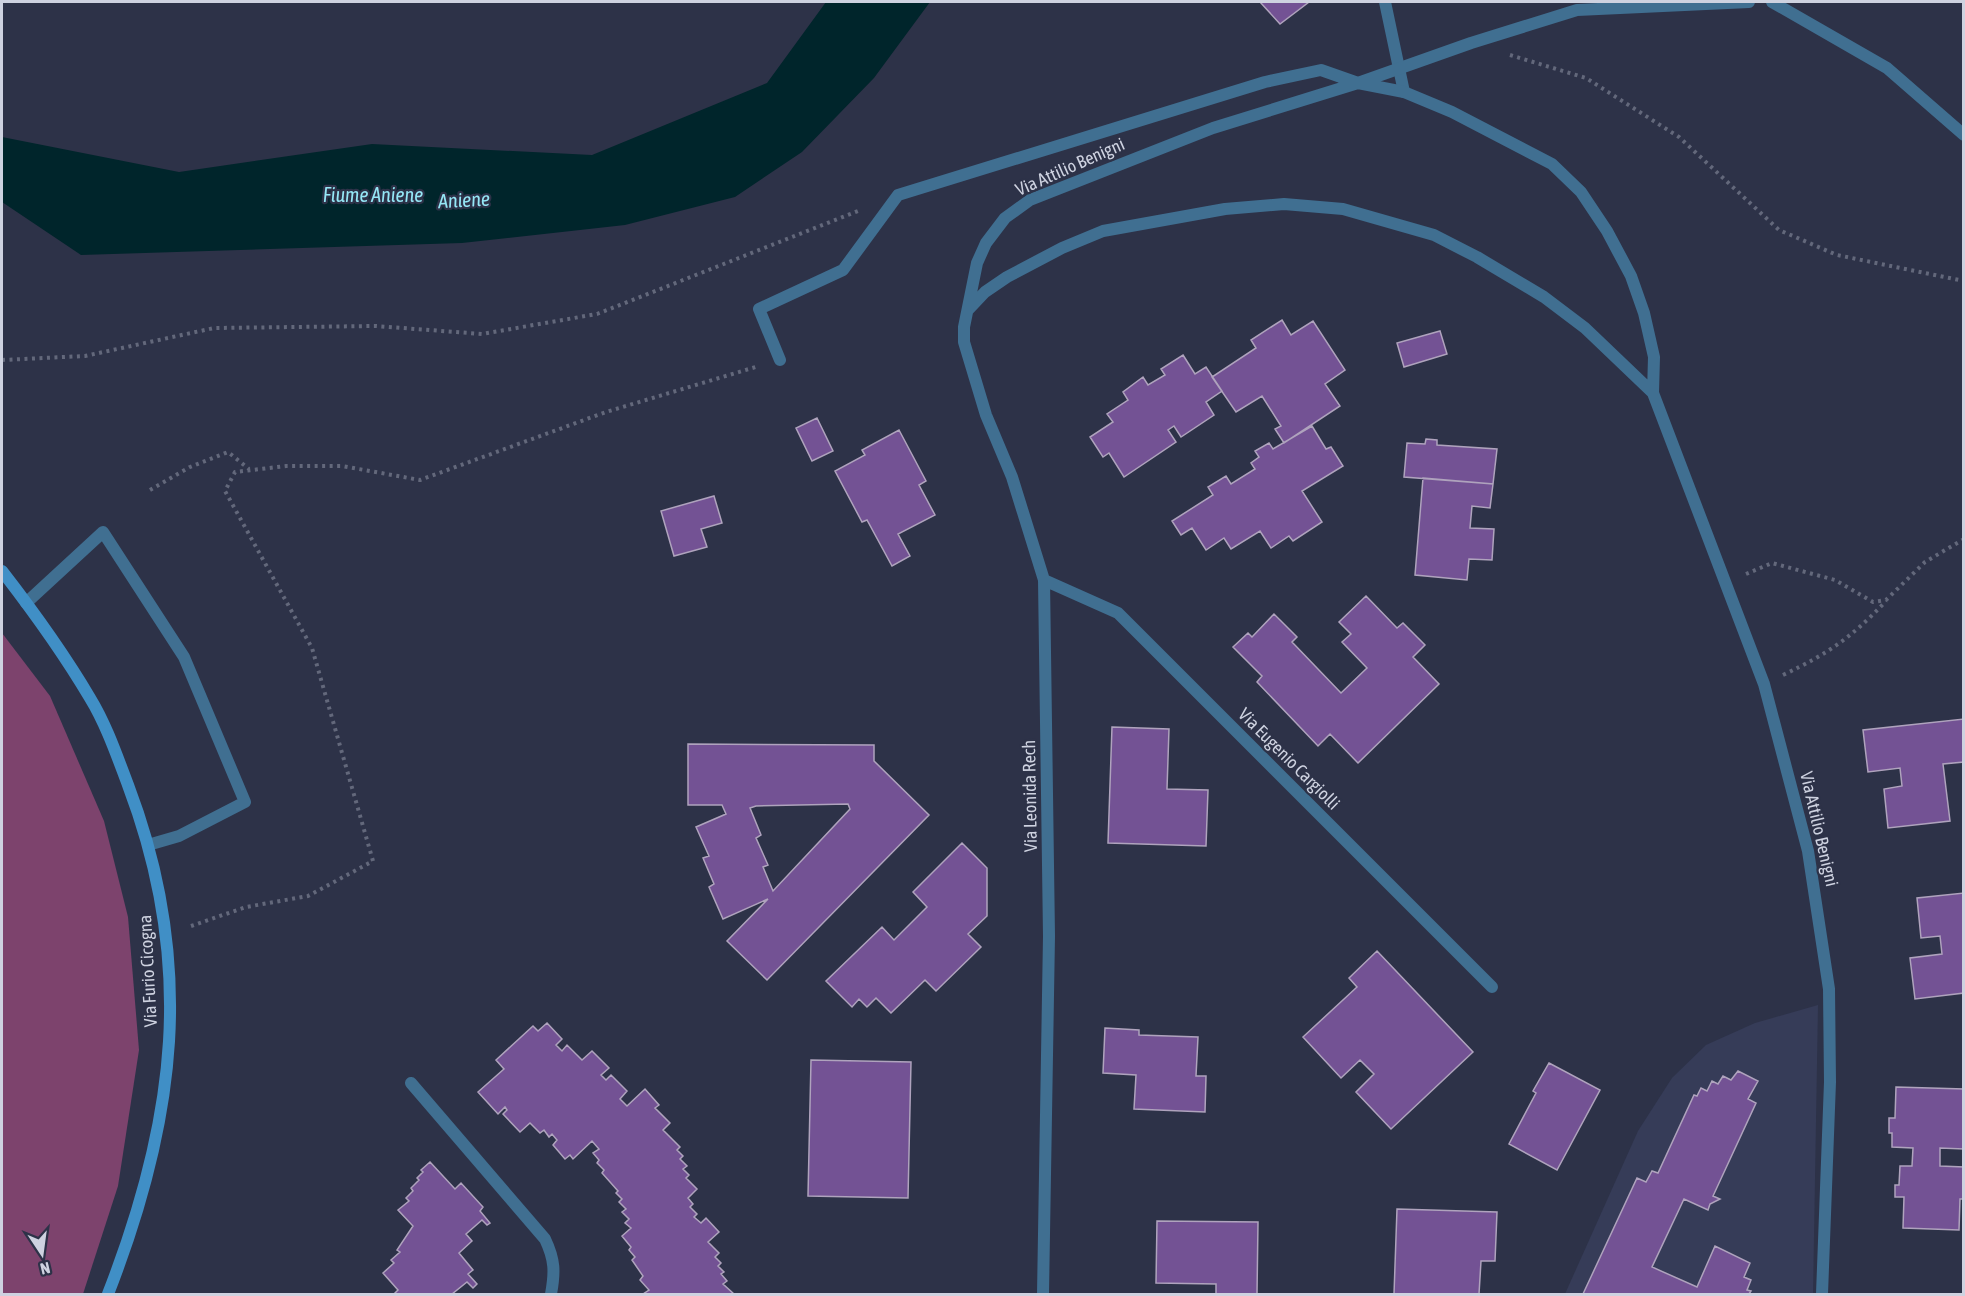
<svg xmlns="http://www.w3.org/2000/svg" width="1965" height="1296" font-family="'Asap Condensed',sans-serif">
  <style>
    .built { fill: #363c58 }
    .green { fill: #7d436d }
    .water { fill: #00252b }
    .building { fill: #735294; stroke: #afa3bd; stroke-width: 1.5; fill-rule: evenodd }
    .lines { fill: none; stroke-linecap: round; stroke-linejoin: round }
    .path { stroke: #63687b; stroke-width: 4; stroke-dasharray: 3 4.5; stroke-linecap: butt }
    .lane { stroke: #406f91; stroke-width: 12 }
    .street { stroke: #406f91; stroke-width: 12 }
    .secondary { stroke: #408fc6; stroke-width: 12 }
    .labels { text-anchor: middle; stroke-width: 4.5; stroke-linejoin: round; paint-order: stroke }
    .street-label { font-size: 18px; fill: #ced2e0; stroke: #2d3248 }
    .water-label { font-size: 20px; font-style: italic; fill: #95e7f6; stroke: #2d3248 }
  </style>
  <rect width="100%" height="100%" fill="#2d3248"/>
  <path class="built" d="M1818 1005 1813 1294H1565L1638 1131 1672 1078 1706 1045 1755 1023Z"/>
  <path class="green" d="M2 633 50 696 104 821 128 917 139 1050 118 1186 83 1294H2Z"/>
  <path class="water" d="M826 2H930L874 78 802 152 735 197 625 225 462 243 81 255 2 202V137L179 172 372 144 592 155 767 83Z"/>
  <path class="building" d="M1260 2H1309L1280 24Z
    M1282 320 1291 335 1313 321 1345 370 1325 384 1340 406 1284 443 1275 429 1281 426 1262 396 1236 412 1212 377 1256 348 1251 340Z
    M1440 331 1447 354 1404 367 1397 343Z
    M1183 355 1195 374 1206 367 1222 391 1206 402 1214 415 1181 437 1174 426 1168 430 1176 442 1124 477 1109 453 1103 457 1090 437 1113 422 1107 414 1128 400 1123 392 1143 377 1148 385 1165 375 1161 369Z
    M817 418 833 451 812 461 796 428Z
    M1312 426 1326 449 1331 447 1343 466 1302 491 1322 522 1293 541 1289 536 1271 548 1260 531 1231 549 1224 538 1206 550 1192 528 1181 535 1172 521 1213 495 1208 487 1226 476 1231 484 1255 469 1251 463 1259 457 1255 451 1269 443 1273 449Z
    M899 430 926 481 919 485 935 515 898 534 910 556 892 566 867 520 862 522 835 471 865 455 862 450Z
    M1426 439 1437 440V445L1497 449 1493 484 1404 477 1407 443 1425 444Z
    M1423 478 1493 484 1490 508 1472 506 1470 528 1494 529 1492 560 1469 559 1467 580 1415 575Z
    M714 496 722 523 701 529 707 547 674 556 661 511Z
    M1366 596 1397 628 1403 623 1425 645 1413 657 1439 684 1358 763 1330 734 1318 746 1257 682 1262 676 1233 647 1248 633 1252 637 1274 614 1297 637 1292 642 1341 693 1367 668 1342 642 1351 634 1339 622Z
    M1964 719V762L1943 764 1950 821 1888 828 1884 789 1902 786 1900 768 1868 772 1863 730Z
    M1112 727 1169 729 1167 789 1208 790 1206 846 1108 843Z
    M688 744 874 745V761L929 815 767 980 727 941 768 899 723 919 709 887 714 884 703 858 709 856 696 827 726 814 722 805H688ZM848 804 850 809 773 891 763 867 768 865 756 838 761 835 750 808 756 806Z
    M962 843 987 868V916L968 934 981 947 936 991 925 980 891 1013 876 998 867 1007 859 999 852 1007 826 981 882 927 894 940 927 907 913 892Z
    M1964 893V993L1915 999 1910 958 1942 954 1940 936 1921 938 1917 898Z
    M1377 951 1473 1052 1391 1129 1356 1092 1374 1074 1360 1060 1341 1078 1303 1037 1357 987 1349 978Z
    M547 1023 562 1039 556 1045 562 1051 567 1045 582 1060 592 1051 609 1068 601 1075 606 1080 611 1075 627 1091 620 1099 627 1106 645 1089 659 1105 655 1108 670 1123 663 1130 680 1147 677 1150 683 1156 680 1159 687 1166 683 1169 689 1175 686 1178 697 1189 688 1198 693 1204 690 1207 697 1214 694 1217 701 1223 706 1218 719 1232 708 1242 719 1253 715 1257 721 1263 718 1266 724 1272 721 1274 727 1281 723 1284 734 1294H643L649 1290 640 1280 643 1276 632 1260 635 1257 629 1250 631 1247 622 1236 631 1228 625 1223 629 1219 622 1212 626 1209 619 1202 622 1199 616 1193 618 1191 602 1173 604 1170 597 1163 599 1160 593 1153 599 1149 592 1141 573 1159 570 1155 565 1159 553 1145 557 1140 552 1134 549 1137 544 1130 540 1133 530 1123 520 1132 503 1114 507 1110 505 1107 498 1114 478 1092 504 1069 496 1060 533 1026 538 1031Z
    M1105 1028 1139 1030V1035L1198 1037 1196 1076H1206L1205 1112 1134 1109 1136 1075 1103 1073Z
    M811 1060 911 1062 908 1198 808 1196Z
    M1549 1063 1600 1090 1557 1170 1509 1144 1536 1093 1533 1091Z
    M1738 1071 1758 1081 1748 1099 1756 1103 1713 1196 1720 1199 1710 1204 1708 1210 1684 1199 1652 1267 1697 1287 1715 1246 1750 1263 1744 1277 1751 1280 1747 1290 1751 1291 1749 1294H1583L1637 1178 1646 1182 1652 1171 1658 1173 1694 1095 1697 1096 1701 1088 1707 1091 1712 1081 1718 1084 1723 1076 1731 1080Z
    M1896 1087 1964 1089V1149L1940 1148V1166L1964 1167V1199H1960L1959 1230 1903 1228 1904 1197H1895V1185H1899L1900 1166H1912L1913 1148 1892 1147V1133H1889V1118H1895Z
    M430 1162 455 1189 461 1183 483 1207 480 1211 490 1223 487 1225 482 1220 466 1234 472 1241 459 1253 473 1270 468 1274 477 1284 473 1288 467 1282 452 1294H394L398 1290 383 1273 394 1263 391 1260 400 1252 397 1250 413 1226 398 1210 409 1201 406 1198 413 1191 411 1188 419 1180 417 1178 423 1172 421 1170Z
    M1397 1209 1497 1212 1495 1261H1481L1479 1294H1394Z
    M1157 1221 1258 1222 1257 1294H1216V1284L1156 1283Z"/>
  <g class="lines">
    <path class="path" d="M1510 55 1586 78 1679 137 1779 230 1837 255 1964 281
      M2 360 85 356 214 328 376 326 482 334 597 314 858 211
      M150 490 190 467 228 452 249 469
      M1746 574 1772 563 1835 580 1873 602 1886 600 1925 562 1964 539
      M1783 675C1829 653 1851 638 1886 601
      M191 926 246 907 308 896 373 861 312 648 225 491 235 472 286 466H342L420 480 606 412 759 366"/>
    <path class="lane" d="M1385 2 1404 92
      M26 603 103 532 184 657 245 802 179 836 148 845"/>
    <path class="street" d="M1772 2 1887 68 1964 135
      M968 310 985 292 1007 277 1062 248 1103 231 1225 209 1284 204 1343 209 1434 235 1477 257 1544 297 1585 328 1653 393 1764 684 1808 851 1829 989 1830 1082 1822 1294
      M780 360 759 309 843 270 898 195 1265 82 1321 70 1358 83 1471 43 1577 10 1749 2
      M1044 580 1118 613 1492 987
      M411 1083 545 1239C555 1260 555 1272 551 1294
      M1043 1294 1049 936 1044 580 1012 477 986 415 964 342V327L977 263 986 243 1005 218 1030 200 1213 128 1358 83 1404 92 1452 112 1552 164 1581 192 1607 231 1631 276 1644 313 1654 357 1653 393"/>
    <path class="secondary" d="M2 571C33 611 64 654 90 698 106 724 117 756 128 785 196 964 176 1120 108 1294"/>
  </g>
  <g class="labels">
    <g class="street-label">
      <text transform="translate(1070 167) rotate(-24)" y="6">Via Attilio Benigni</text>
      <text transform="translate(1289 759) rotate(45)" y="6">Via Eugenio Cargiolli</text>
      <text transform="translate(1030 796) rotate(-91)" y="6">Via Leonida Rech</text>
      <text transform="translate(1819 829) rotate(77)" y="6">Via Attilio Benigni</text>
      <text transform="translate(148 971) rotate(-93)" y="6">Via Furio Cicogna</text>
    </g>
    <g class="water-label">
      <text x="373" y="202">Fiume Aniene</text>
      <text transform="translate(464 200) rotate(-3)" y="7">Aniene</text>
    </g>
  </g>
  <rect width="1965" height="1296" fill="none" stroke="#ced2e0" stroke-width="6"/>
  <g transform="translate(42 1254) rotate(167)" stroke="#2d3248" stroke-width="4.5" paint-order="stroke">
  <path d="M0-4.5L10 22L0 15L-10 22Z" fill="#ced2e0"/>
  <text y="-9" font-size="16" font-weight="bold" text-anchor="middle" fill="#ced2e0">N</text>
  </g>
</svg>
